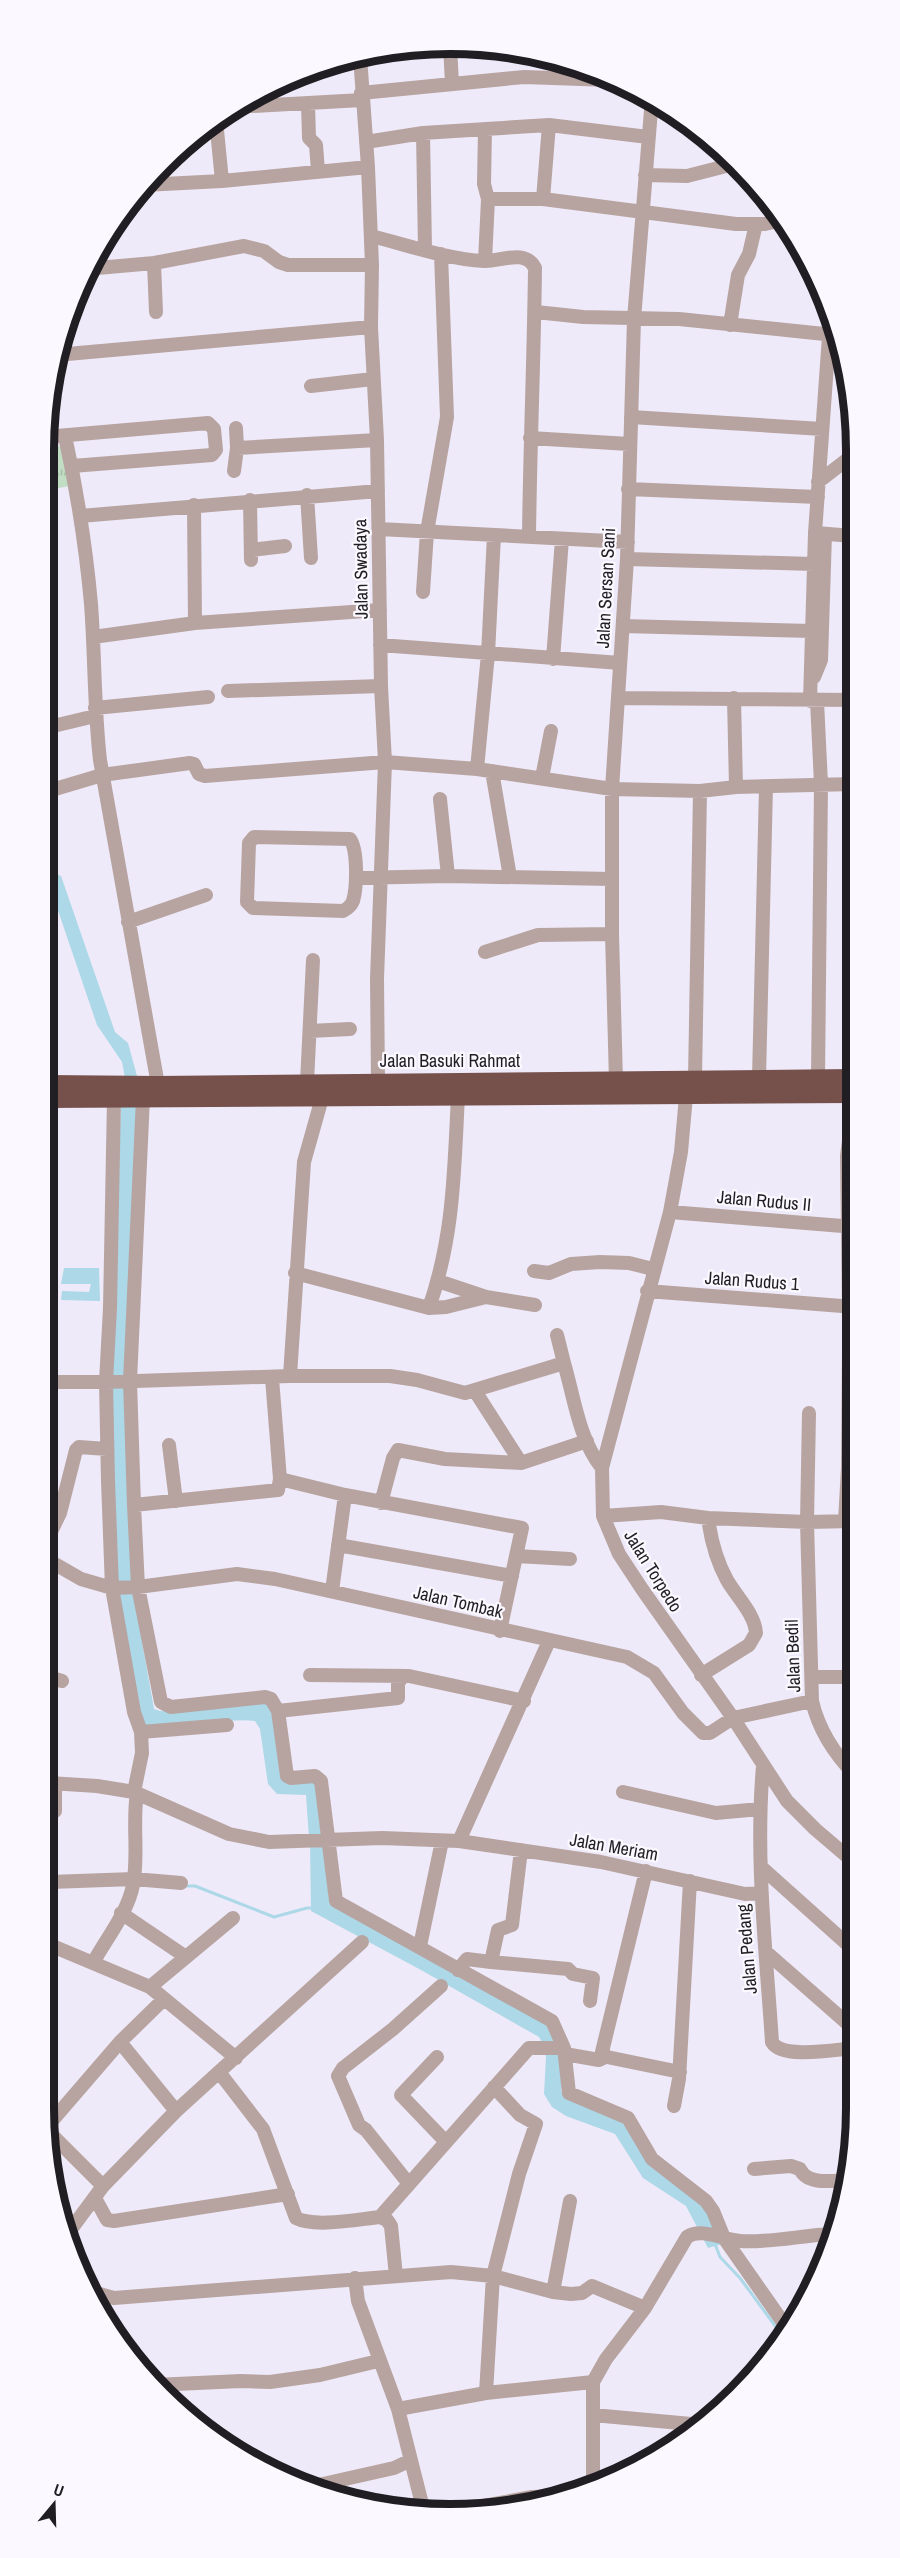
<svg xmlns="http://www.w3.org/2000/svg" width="900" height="2558" font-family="'Archivo Narrow',sans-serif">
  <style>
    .grass { fill: url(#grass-tufts) }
    .water { fill: #acd8e8 }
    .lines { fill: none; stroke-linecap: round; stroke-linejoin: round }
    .stream { stroke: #acd8e8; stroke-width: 3 }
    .minor { stroke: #b7a4a1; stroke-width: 14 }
    .highway { stroke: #76514c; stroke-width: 18 }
    .labels { text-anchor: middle; stroke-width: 4.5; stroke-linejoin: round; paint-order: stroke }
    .street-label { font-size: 18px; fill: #201e23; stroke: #fbf9ff }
    .rim { fill: none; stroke: #201e23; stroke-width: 8 }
  </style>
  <defs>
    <pattern id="grass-tufts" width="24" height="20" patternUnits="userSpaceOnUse" patternTransform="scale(1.5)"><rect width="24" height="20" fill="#c1ddc3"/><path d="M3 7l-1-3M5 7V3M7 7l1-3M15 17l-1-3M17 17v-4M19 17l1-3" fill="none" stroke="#a6bda7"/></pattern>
  </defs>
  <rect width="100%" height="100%" fill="#efeaf9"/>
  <path class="grass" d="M66 446 70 486 47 490 54 565 44 569V448Z"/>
  <path class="water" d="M45 869 61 876 115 1032 128 1043 137 1076 125 1078 122 1062 97 1025 50 887 45 885Z
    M121 1104H137L126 1378 110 1379Z
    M64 1268H99L100 1301 61 1300 62 1291 89 1292 91 1284H61Z
    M125 1384 132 1583 115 1582 110 1385Z
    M116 1590H133L154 1709 160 1711 263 1702 270 1704 284 1775 316 1780 326 1837 309 1838 306 1795 277 1794 268 1784 260 1729 255 1721C217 1716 178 1739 140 1723Z
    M326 1840 329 1902 550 2022 562 2063 561 2091 573 2099 631 2125 639 2146 703 2201 722 2244 708 2248 686 2206 643 2178 615 2134 566 2116 552 2107 544 2094 546 2057 544 2046 539 2037 421 1970 311 1911 310 1841Z"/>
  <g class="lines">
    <path class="stream" d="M184 1886H195L274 1917 307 1908H314
      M715 2244 720 2257 740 2278 784 2338"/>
    <path class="minor" d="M450 45 452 84
      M360 56 368 167 372 265 371 327 377 440 381 686 385 762 377 979 378 1082
      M361 93 524 77 609 80
      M308 104 309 138 316 145 318 171
      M234 107 362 100
      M216 120 222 181
      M485 129 484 184 488 199 485 261
      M200 132H217
      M423 133 425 249
      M366 142 423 133 549 125 648 137
      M645 175 687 176 734 164
      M144 185 222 181 368 167
      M488 199H543L736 224H765L781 220
      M543 199 549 125
      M371 236C408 245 446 259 484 261 500 262 525 248 535 268 534 357 530 447 529 536
      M154 263 156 312
      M86 269 154 263 244 246 264 251 279 262 288 265H372
      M536 312 583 317 679 319 834 335
      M730 325 738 275 749 254 756 224
      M56 355 371 327
      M311 386 373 379
      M631 417 822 429
      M65 436C77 491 86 548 91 604 95 656 94 708 100 760L158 1085
      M45 437 208 423 214 429 216 450 212 455 72 466
      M530 438 629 444
      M237 448 377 440
      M234 471 237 448 236 428
      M818 482 853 455
      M628 489 818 497
      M307 495 311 558
      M250 500 251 560
      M194 505 195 623
      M80 516 378 491
      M379 529 628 542
      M816 533 853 536
      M251 550 285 546
      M627 559 814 564
      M423 592 427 532 447 417 441 254
      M623 626 812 631
      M93 637 195 623 380 610
      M380 645 620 663
      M553 659 562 539
      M814 677 821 660 825 534
      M228 691 381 686
      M618 698 854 700
      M734 698 736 787
      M810 701 815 533 830 322
      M817 701 821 784 818 1078
      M95 708 208 697
      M45 728 95 716
      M477 769 488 654 494 535
      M492 771 510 877
      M542 778 551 731
      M45 792 102 775 190 763 194 764 199 774 205 776 385 762 477 769 612 789 700 791 736 787 854 784
      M440 799 448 876
      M254 837 350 839C358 850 357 888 353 901 351 906 347 909 343 911L253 908 247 902 249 843Z
      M356 878 448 876 612 879
      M128 922 206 895
      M485 952 538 935 612 934
      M310 1031 350 1029
      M759 1078 766 787
      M695 1079 700 791
      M616 1081 612 934V789L627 559 634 319 652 98
      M307 1082 313 960
      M686 1096 681 1152 670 1212 602 1468 603 1516 619 1554 642 1589 733 1718 787 1801 815 1829 856 1864
      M143 1098 130 1381 134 1505 138 1587 161 1702 171 1707 265 1697 271 1699 278 1711 287 1776 291 1778 315 1776 321 1781 336 1901 552 2021 564 2048 569 2093 628 2118 652 2159 706 2201 713 2211 724 2238 789 2331
      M114 1099 110 1308 106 1382 108 1481 112 1588 134 1712 141 1732 142 1753 134 1792
      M670 1212 855 1227
      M534 1271 549 1273 571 1264 600 1262 629 1263 653 1269
      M295 1273 429 1308 446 1307 486 1297
      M438 1281 486 1297 535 1305
      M647 1291 855 1307
      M849 1307 847 1156 854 1102
      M429 1308C454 1235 454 1172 458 1096
      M564 1363C574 1397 579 1440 602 1468
      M290 1376 304 1162 322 1098
      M272 1378 280 1479
      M48 1382H106L290 1376H390L417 1380 465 1393 564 1363 557 1335
      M475 1391 521 1463
      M809 1413 807 1522 812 1701C819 1731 834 1754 856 1776
      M169 1445 176 1501
      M381 1503 393 1458 398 1450 445 1459 521 1463 587 1441
      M134 1505 278 1490 280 1479 345 1495
      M603 1516 661 1512 708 1518 807 1522 855 1521
      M845 1521 848 1468 849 1349
      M48 1538 60 1513 76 1450 79 1447 107 1449
      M338 1545 512 1576
      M516 1556 570 1559
      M48 1560 81 1579 112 1588 138 1587 237 1574 275 1579 627 1657 654 1673 683 1713 703 1733H710L733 1718 812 1701
      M332 1591 345 1495 522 1528 500 1631
      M310 1675 409 1676 524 1701
      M701 1675 749 1645 756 1633C755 1614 736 1596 727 1580 716 1560 711 1541 708 1518
      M49 1677 62 1681
      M812 1677H856
      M278 1711 398 1698V1683L403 1676
      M141 1732 227 1725
      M763 1766C755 1858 766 1950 772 2042 782 2060 838 2049 856 2048
      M49 1783 97 1786 134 1792 229 1834 269 1842 382 1838 459 1841 601 1862 745 1894 761 1893
      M623 1792 716 1813 760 1809
      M55 1811V1784
      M459 1841 549 1641
      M761 1867 856 1952
      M646 1871 602 2052 607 2057 680 2072
      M50 1882 134 1879 181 1883
      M121 1913 186 1957
      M50 1945 150 1987 236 2058
      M420 1946 442 1841
      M766 1952 856 2031
      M491 1962 568 1969 573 1974 593 1978 590 2001
      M93 1963C106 1939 128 1912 133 1885 139 1855 132 1823 137 1793
      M458 1970 467 1959 491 1962 498 1930 512 1925 521 1850
      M150 1987 233 1918
      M120 2042 176 2111
      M565 2054 599 2060 605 2057
      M437 2057 401 2095 446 2142
      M219 2072 263 2129 296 2218C315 2228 359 2219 380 2217L529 2048H564
      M674 2106 679 2079 690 1881
      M51 2122 120 2042 164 1999
      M51 2134 103 2186 66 2236
      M853 2135 849 2122 855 2117
      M754 2169 791 2166 800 2169C807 2185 831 2181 847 2180
      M409 2184 366 2130 359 2125 338 2076 343 2068 393 2029 441 1986
      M103 2186 176 2111 362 1942
      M95 2198 107 2220 114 2221 288 2194
      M380 2217 387 2220 391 2226 396 2276
      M355 2278 358 2301 398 2409 424 2512
      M89 2287 96 2293 114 2298 451 2272 493 2276 553 2292 571 2294 582 2293 592 2286 645 2308
      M553 2292 570 2201
      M154 2385 241 2381 270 2382 320 2375 378 2361
      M486 2393 493 2276 519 2174 536 2124 520 2115 494 2087
      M398 2409 486 2393 593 2382
      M593 2415 702 2425
      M593 2483V2382L606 2359 645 2308 687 2237C701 2227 724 2240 740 2241 772 2243 802 2235 833 2234
      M314 2486 394 2468 409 2461
      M445 2513 532 2497 566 2496"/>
    <path class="highway" d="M46 1084 158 1085 854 1078
      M46 1099 854 1094"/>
  </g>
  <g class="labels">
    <g class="street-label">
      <text transform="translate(361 569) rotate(-91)" y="6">Jalan Swadaya</text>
      <text transform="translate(606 588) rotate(-87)" y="6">Jalan Sersan Sani</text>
      <text x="450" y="1067">Jalan Basuki Rahmat</text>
      <text transform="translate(764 1201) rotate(5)" y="6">Jalan Rudus II</text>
      <text transform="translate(752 1281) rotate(4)" y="6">Jalan Rudus 1</text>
      <text transform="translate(653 1571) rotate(58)" y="6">Jalan Torpedo</text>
      <text transform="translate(458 1602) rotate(13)" y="6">Jalan Tombak</text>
      <text transform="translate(793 1656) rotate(-92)" y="6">Jalan Bedil</text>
      <text transform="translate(614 1847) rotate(10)" y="6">Jalan Meriam</text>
      <text transform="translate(747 1949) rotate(-95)" y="6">Jalan Pedang</text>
    </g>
  </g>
  <path d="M0 0H900V2558H0ZM450 54H450A396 396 0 0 1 846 450V2108A396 396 0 0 1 450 2504H450A396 396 0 0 1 54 2108V450A396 396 0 0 1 450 54Z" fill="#fbf9ff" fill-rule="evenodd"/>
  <path class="rim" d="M450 54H450A396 396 0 0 1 846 450V2108A396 396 0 0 1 450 2504H450A396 396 0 0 1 54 2108V450A396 396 0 0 1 450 54Z"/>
  <g transform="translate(54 2504) rotate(19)" stroke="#fbf9ff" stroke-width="4.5" paint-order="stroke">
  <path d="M0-4.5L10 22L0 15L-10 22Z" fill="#201e23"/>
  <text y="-9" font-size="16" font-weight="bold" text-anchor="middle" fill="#201e23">U</text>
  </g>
</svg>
